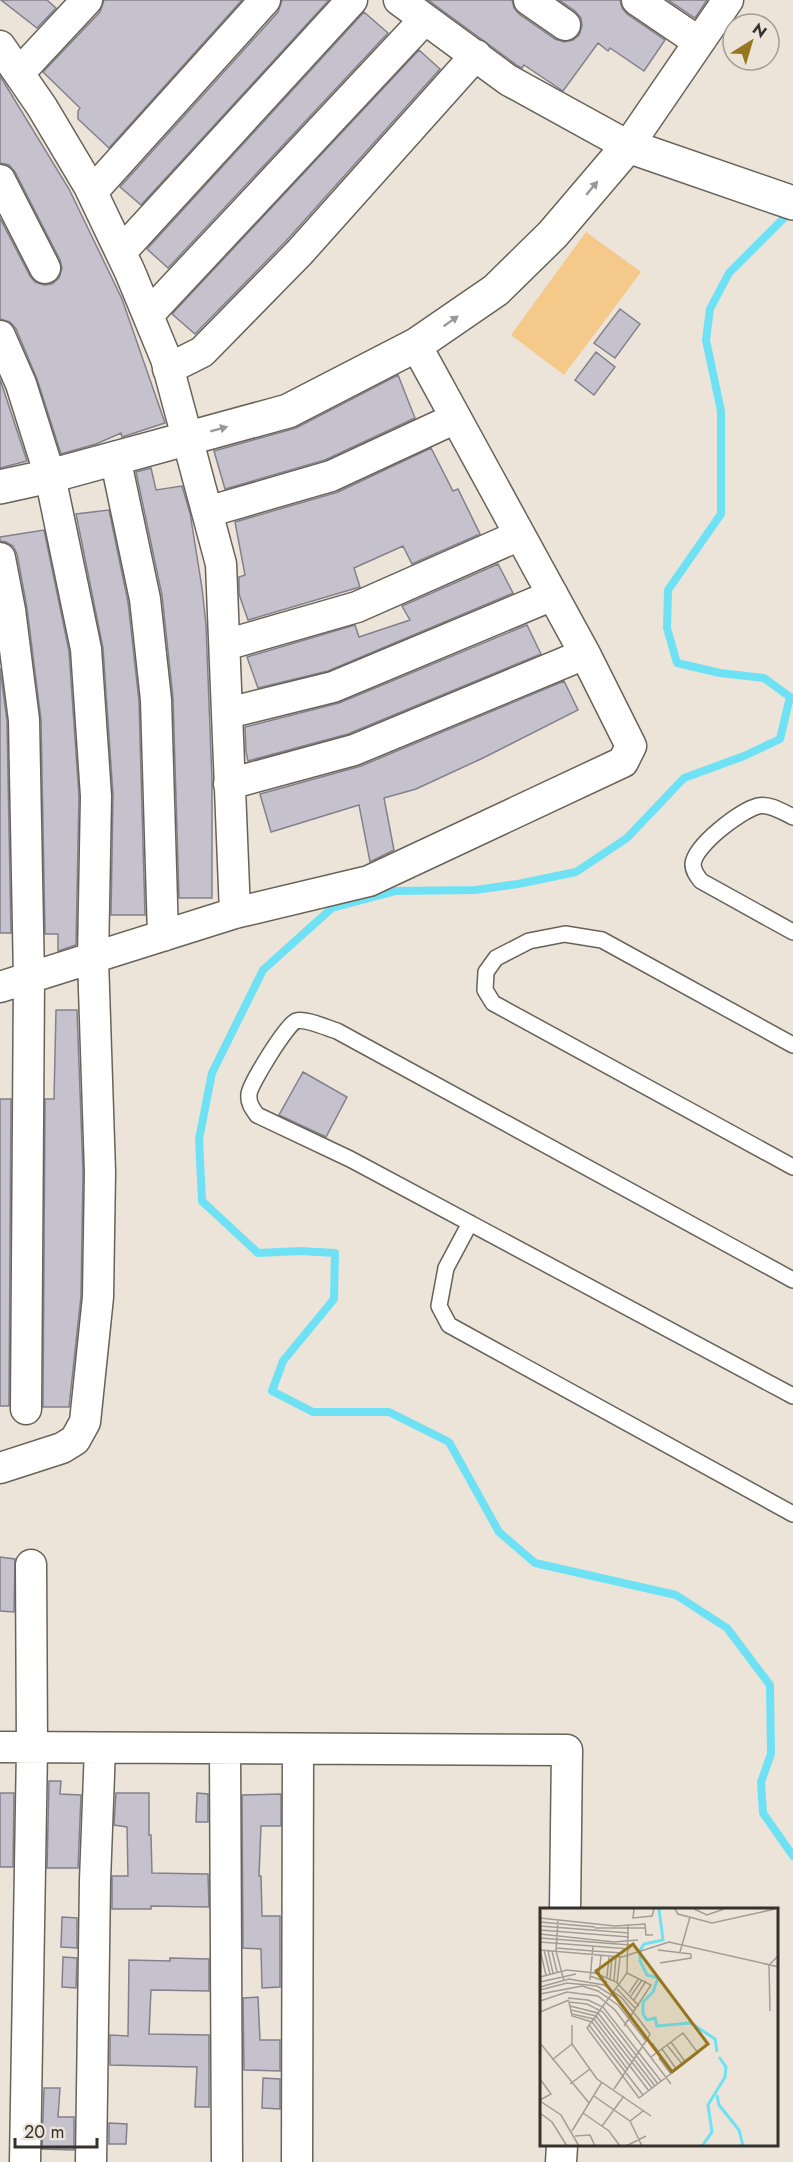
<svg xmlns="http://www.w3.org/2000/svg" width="793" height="2162" font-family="Jost,sans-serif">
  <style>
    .green { fill: #f4c98a }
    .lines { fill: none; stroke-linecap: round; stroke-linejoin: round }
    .stream { stroke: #6ee2f4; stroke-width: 8 }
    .building { fill: #c5c2ce; stroke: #83808c; stroke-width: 1.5 }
    .service-casing { stroke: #686258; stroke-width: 18 }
    .minor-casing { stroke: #686258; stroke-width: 33 }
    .tertiary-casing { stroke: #686258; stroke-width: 36 }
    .service { stroke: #fff; stroke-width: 15 }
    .minor { stroke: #fff; stroke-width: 30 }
    .tertiary { stroke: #fff; stroke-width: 33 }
    .oneway { fill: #9a9896 }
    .inset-river { fill: none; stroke: #6ee2f4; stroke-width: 3 }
    .inset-road { fill: none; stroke: #a39d94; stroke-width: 1.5 }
    .view { fill: #96761e; fill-opacity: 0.15; stroke: #96761e; stroke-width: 3 }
    .inset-edge { fill: none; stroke: #35322d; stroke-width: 3 }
  </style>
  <rect width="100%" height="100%" fill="#ece4d9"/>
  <path class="green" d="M586 232 641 272 564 375 511 335Z"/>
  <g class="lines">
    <path class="stream" d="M792 210 729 273 710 309 706 340 721 411V514L668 590 667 628 677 663 720 673 764 678 790 697 780 739 744 756 684 778 627 838 576 872 518 884 475 890 396 891 332 908 263 970 212 1073 199 1139 202 1201 258 1253 300 1251 335 1253 334 1299 283 1361 272 1391 313 1412H389L449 1442 499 1532 535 1563 676 1595 727 1628 770 1685 771 1754 761 1782 763 1813 793 1856"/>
  </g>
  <path class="building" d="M1 0H47L56 8 37 28Z
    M104 0H242L109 148 78 119V111L80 108 43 72 100 12Z
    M282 0H329L141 205 120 187 278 12Z
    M428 0H512L514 8 519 14 555 39 564 42 573 40 579 35 582 26 581 18 575 11 559 0H620L622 8 627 14 665 40 644 71 610 48 608 51 598 43 563 91 524 65 522 68 518 66Z
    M668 0H707L695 18Z
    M364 12 388 33 168 268 147 249Z
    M419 50 440 69 286 241 195 334 172 314Z
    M0 76 69 189 122 299 165 423 122 437 121 433 96 444 61 454 37 379 16 329 10 322 0 319V218L30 276 35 282 44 285 52 284 59 278 62 268 60 260 15 172 9 165 0 163Z
    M620 309 640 324 615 358 594 343Z
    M596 352 615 367 594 395 575 380Z
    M398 375 415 418 325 460 225 489 214 451 296 428Z
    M0 379 27 461 0 468Z
    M431 448 453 491 458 489 480 534 412 564 403 546 354 568 360 587 248 620 239 594V577L245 575 235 522 338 492Z
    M151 468 156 490 182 486 190 513 202 588 206 625 212 780V898H179L173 698 162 595 136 472Z
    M109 510 128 602 139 701 145 915H111L113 795 103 648 76 514Z
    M44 530 69 651 79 796 76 945 58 951V934H45L41 720 27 608 17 554 13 546 6 542 0 541V537Z
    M498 564 513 593 328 671 258 688 247 657 355 625 359 637 410 620 402 606Z
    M527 625 541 654 348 734 248 761 246 752 245 727 339 703Z
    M0 668 7 721 11 933H0Z
    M564 681 578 710 483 758 416 789 384 798 394 850 370 862 359 805 271 832 260 794 361 766Z
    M56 1010H77L83 1172 81 1296 69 1407H43L45 1099H54Z
    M303 1072 347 1097 326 1137 279 1115Z
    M0 1099H11L9 1406H0Z
    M0 1557 15 1559 14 1612 0 1611Z
    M49 1781H61L60 1794 81 1795 78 1868H47Z
    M0 1793H14L13 1867H0Z
    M116 1793H149V1835H151L152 1873 208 1874 209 1907 151 1906V1909H112V1876H128L127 1827 114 1825Z
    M197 1793 208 1794V1822H196Z
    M281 1794V1826H261L259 1876H261L262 1916H280V1987L262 1988 261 1949 243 1948 242 1795Z
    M62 1917 77 1918V1948L61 1947Z
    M63 1957 77 1958 76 1988 62 1987Z
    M170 1958 209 1959V1991L151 1990 149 2034 209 2035V2107H195L197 2067 110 2065V2035L128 2036 129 1960 170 1961Z
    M258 1997 260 2040H280V2071L244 2070 243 1998Z
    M263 2078 280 2079V2109L262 2108Z
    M44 2088H60L58 2117H74V2150L42 2149Z
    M109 2123 127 2124 126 2144H109Z"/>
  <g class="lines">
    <g class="service-casing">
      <path id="service" d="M793 817C783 812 769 803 758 806 740 811 695 845 693 864 693 871 697 876 701 881L793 932
        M793 1045 602 940 565 934 529 941 496 958 486 972 485 990 493 1003 793 1167
        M470 1223 446 1268 439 1306 449 1325 793 1514
        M793 1280 337 1031C327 1028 305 1018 296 1021 287 1024 250 1084 249 1094 248 1103 252 1108 257 1115L350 1159 793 1396"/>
    </g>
    <g class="minor-casing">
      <path id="minor" d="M399 0 508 80 628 146 728 0
        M529 0 565 25
        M637 0 699 42
        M0 46 42 107 89 186 130 272 166 359 221 564 235 913
        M19 73 87 0
        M0 180 45 268
        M92 192 265 0
        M121 252 352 0
        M148 315 425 19
        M0 336 21 384 50 476 86 649 96 796 93 959 100 1172 98 1297 85 1422 75 1440 62 1448 0 1468
        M168 369 202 352 299 253 476 55
        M115 457 145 599 156 700 163 936
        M207 512 331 476 456 418
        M0 558 10 610 24 720 29 979 26 1409
        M225 645 357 607 520 535
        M228 713 333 687 553 595
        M229 784 354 750 585 654
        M0 987 235 913 369 881 623 762 631 746 585 654 416 345
        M0 1747 567 1750 565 1910
        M225 1749 227 2162
        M25 2162 32 1748 31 1565
        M91 2162 95 1881 100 1748
        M297 2162 298 1749
        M561 2162 562 2146"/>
    </g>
    <g class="tertiary-casing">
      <path id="tertiary" d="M0 487 50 476 288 411 416 345 496 290 553 234 628 146 793 203"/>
    </g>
    <use href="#service" class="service"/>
    <use href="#minor" class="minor"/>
    <use href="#tertiary" class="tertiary"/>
  </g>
  <defs><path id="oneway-solid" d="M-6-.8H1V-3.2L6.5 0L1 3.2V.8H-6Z" transform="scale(1.5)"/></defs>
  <g class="oneway">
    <use href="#oneway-solid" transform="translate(592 188) rotate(-50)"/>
    <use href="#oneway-solid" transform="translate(451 321) rotate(-35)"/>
    <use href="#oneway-solid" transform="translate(219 429) rotate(-15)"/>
  </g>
  <g transform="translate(540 1908)">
    <rect width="238" height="238" fill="#ece4d9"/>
    <path class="inset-river" d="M119 1 123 32 104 36 100 42V53L107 67 118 70 113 84 103 94V106L107 112 115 110 117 118 151 115 175 131 177 144M177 187 179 197 199 222 203 238M162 238 172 224 168 197 185 169 186 159 179 149"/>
    <path class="inset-road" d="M94 1 93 10 112 8 114 1M135 1 138 6 172 15 235 1M154 1 167 7 184 1M0 10 75 18 105 16 106 27H113M18 12 16 43 24 73M0 14 55 19M88 17 87 65 47 120 99 190 158 145 143 125 111 149M0 18 89 25M55 20H105M0 22 89 29M0 26 74 34 98 32M0 30 90 37M0 34 90 41M16 40 53 43M0 42 82 49 129 34 239 59M0 42 6 67M4 42 10 66M118 42 151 46M8 43 13 65M12 43 17 64M53 43 83 45M140 44 150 9M120 55 151 50V46M59 66 61 48M50 68 67 74M0 69 27 62 55 65 76 74 99 98M67 69 69 49M70 71 72 49M50 72 53 38M74 72 76 49M0 74 36 66M77 75 80 49M0 79 29 71 64 77 82 90 101 114 110 126 106 133M77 81 96 101M0 82 27 75 57 78 78 91 106 128M89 85 99 70M0 86 42 78 58 83 78 97 106 133 74 181M91 88 102 72M28 90 48 92 63 99 121 173M94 92 106 73M0 93 27 84 58 88 75 102 131 176M30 98 58 105 115 178M31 102 56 108 112 180M230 103 229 57 239 47M0 104 29 92M32 106 54 111 109 183M32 117V136L57 171 111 208M49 117 103 187M84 118 111 77 87 65M131 134 146 155M0 135 49 195M112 135 133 164M127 137 143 157M122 141 137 162M119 150 131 166M12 152 32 136M88 162 52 114 32 108 29 94 47 96 63 104 118 176M0 171 11 186 0 192M30 176 50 161M54 188 90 213 103 203M0 193 21 207 39 238M0 205 12 214 27 238M43 205 69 223 80 238M90 213 102 238M62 218 84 188M32 223 62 174M35 228 50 227 55 238M86 238 106 228"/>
    <path class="view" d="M93 36 168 136 132 164 56 63Z"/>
    <rect width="238" height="238" class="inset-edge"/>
  </g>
  <g transform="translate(751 42) rotate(37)"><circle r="28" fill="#ece4d9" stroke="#a39d94" stroke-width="1.5"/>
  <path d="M0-4.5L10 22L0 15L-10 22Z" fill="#96761e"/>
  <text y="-9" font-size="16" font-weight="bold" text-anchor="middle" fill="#35322d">N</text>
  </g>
  <path d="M15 2138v9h82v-9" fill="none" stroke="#35322d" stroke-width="3"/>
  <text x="24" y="2138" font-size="18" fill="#35322d" stroke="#ece4d9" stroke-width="4.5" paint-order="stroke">20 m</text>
</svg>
